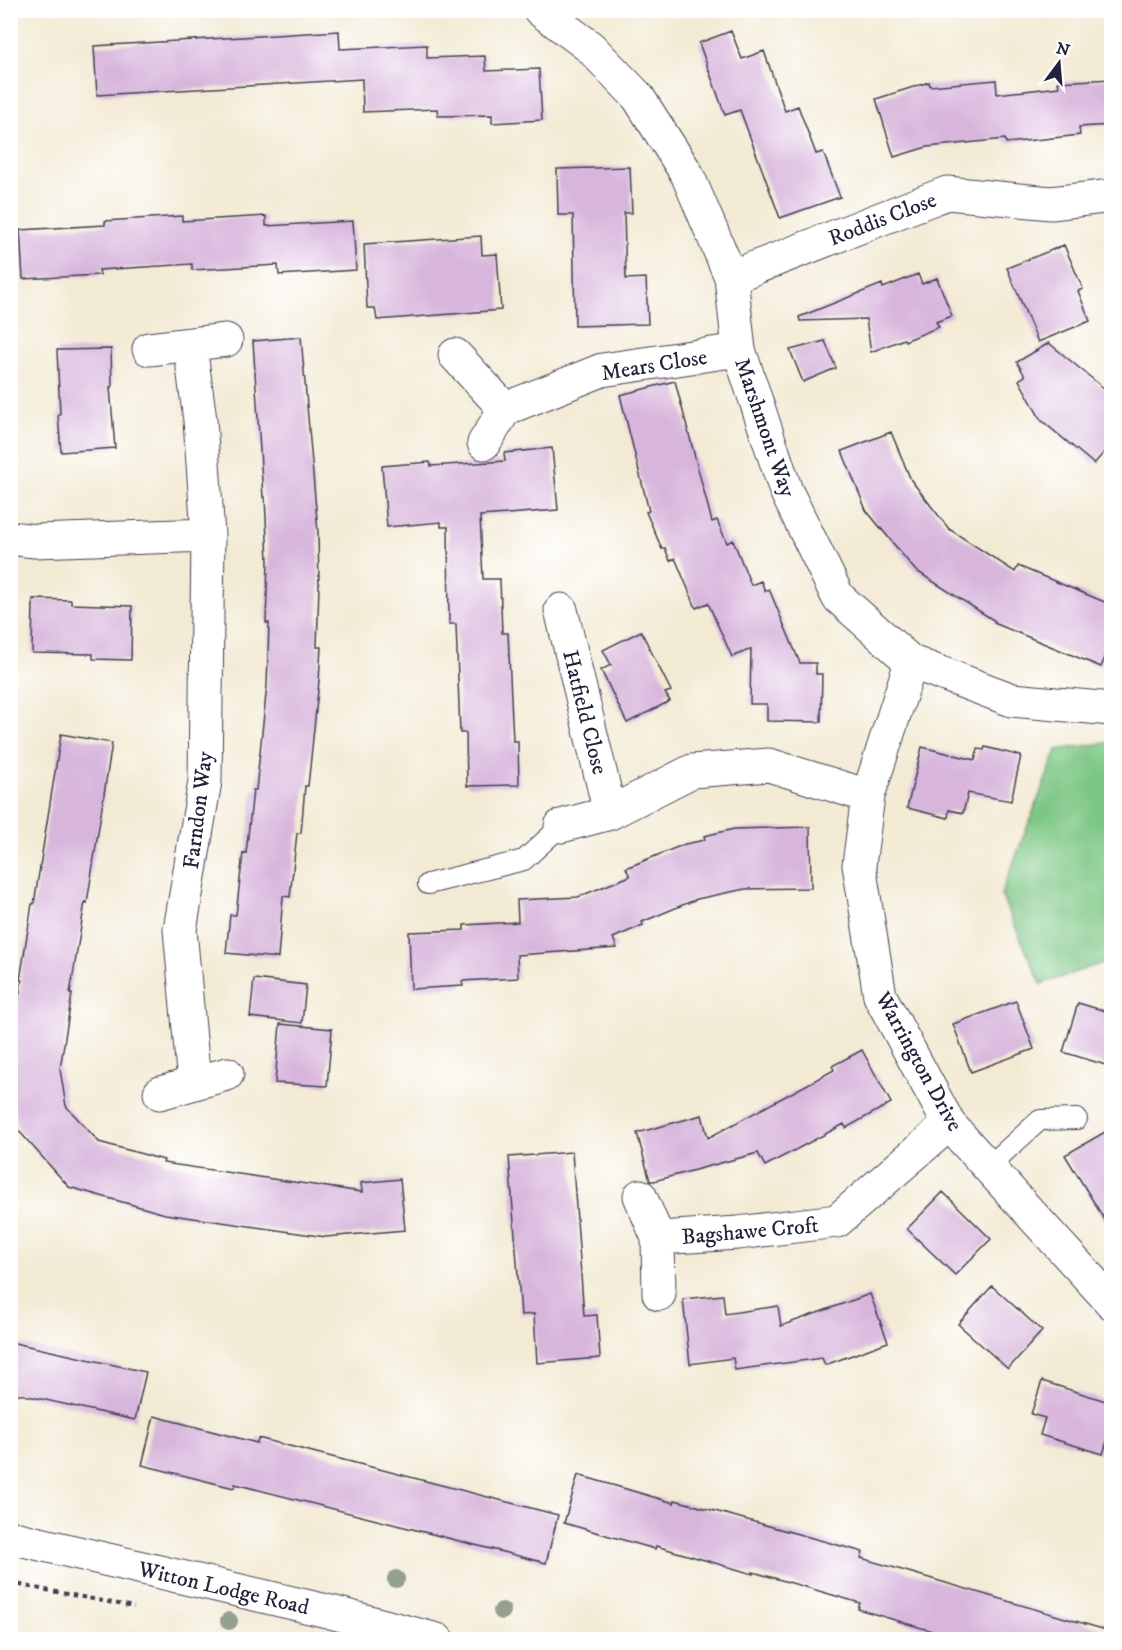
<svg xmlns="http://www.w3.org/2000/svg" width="1122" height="1650" font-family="'IM FELL DW Pica',serif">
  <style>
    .green { fill: #7dc784; stroke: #507460; stroke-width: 1.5 }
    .building { fill: #d8b6dc }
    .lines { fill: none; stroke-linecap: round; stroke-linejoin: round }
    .service-casing { stroke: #414052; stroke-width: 22 }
    .minor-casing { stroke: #414052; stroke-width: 35 }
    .path { stroke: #414052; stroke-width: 4; stroke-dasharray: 4.5 4.5; stroke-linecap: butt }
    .service { stroke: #fff; stroke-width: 20 }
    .minor { stroke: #fff; stroke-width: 33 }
    .tree { fill: #94a090 }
    .labels { text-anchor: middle; stroke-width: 4.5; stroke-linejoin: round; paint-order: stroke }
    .street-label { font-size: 22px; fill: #22223b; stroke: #fff }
  </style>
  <rect width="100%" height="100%" fill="#fff"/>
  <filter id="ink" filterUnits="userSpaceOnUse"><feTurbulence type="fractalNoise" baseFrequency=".0167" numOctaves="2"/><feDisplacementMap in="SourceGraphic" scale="12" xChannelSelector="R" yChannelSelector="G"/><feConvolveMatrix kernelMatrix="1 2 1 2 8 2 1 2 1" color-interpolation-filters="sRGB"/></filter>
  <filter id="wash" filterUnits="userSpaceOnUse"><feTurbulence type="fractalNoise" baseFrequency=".008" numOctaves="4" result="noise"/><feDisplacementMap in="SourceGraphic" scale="24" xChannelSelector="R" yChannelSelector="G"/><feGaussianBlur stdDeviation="1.35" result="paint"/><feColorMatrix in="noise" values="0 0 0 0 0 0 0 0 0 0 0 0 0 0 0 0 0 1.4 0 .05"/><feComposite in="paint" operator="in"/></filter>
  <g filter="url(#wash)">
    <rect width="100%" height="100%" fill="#f3ead4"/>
    <path class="green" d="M1111 742V960L1041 984 1001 895 1057 750Z"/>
    <g id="blocks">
      <path class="building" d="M339 31 340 49 427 45V58L485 56 486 71 539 69 542 120 492 123V115L438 116 437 109 363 112 362 79 97 95 94 46Z
        M731 31 742 59 764 51 785 111 798 106 816 154 823 152 840 197 780 218 740 110 725 115 699 43Z
        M1112 79V125L1079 127 1080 135 1006 143 1005 139 927 147 894 157 876 99 929 82 930 86 996 80 997 94 1059 87 1058 82Z
        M630 167 632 213H624L626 279 646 278 648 324 575 326 573 215H558L557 169Z
        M182 216V221L266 216V226L353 221 356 270 279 275 278 265 192 270V264L99 270 100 275 23 279 20 230 105 225V221Z
        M481 236 482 255 497 254 501 310 377 320 375 308H367L364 244Z
        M1064 245 1083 289 1078 291 1090 321 1038 342 1007 268Z
        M918 274 922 284 937 278 952 316 936 322 939 327 905 341 904 339 871 352 866 319 800 321 799 317 882 284 883 288Z
        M301 337 318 532 319 586 317 647H321L319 681 308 786H305L301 833H297L290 897 283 896 278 958 226 953 230 915H236L243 853 246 854 253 790H256L267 685 269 623H266L268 561 265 497H263L253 341Z
        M825 341 836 368 803 382 790 350Z
        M1049 343 1112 395V443L1094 464 1041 420 1019 380 1025 376 1017 362Z
        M111 349 112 387H110L115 448 61 452 58 414H60L57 350Z
        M675 381 712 522 717 520 727 543 733 540 751 585 761 581 765 591 769 589 800 663H816V674H822L821 722 767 721V704H750L751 649 732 657 708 603 696 608 675 558 670 561 665 548 662 549 646 512 649 511 620 395Z
        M891 432 911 480 949 529 1015 572 1018 566 1112 605V641L1101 667 994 623 995 621 915 570 866 510 842 451Z
        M552 448 558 510 480 516 483 579H500L502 633H508L513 741H518L519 785 467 786 466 733H460L456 624H449L448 527H441V522L387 527 382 466 430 462 431 466 505 461 504 453Z
        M33 599 71 600V604L132 606 131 660 93 659V654L32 653Z
        M641 631 671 691 665 693 670 701 627 723 601 670 611 665 603 650Z
        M61 734 112 743 87 903 85 902 70 994H72L60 1069 66 1106 99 1142 164 1160 163 1163 362 1192 361 1183 400 1179 405 1230 326 1237 165 1214 69 1187 18 1130 10 1087V1050L22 980H20L32 904H34Z
        M922 747 975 760 978 749 984 750 985 747 1021 756 1011 801 968 793 963 813 949 810 948 818 907 808Z
        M810 827 811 888 745 889 697 899 642 922 643 925 613 938 617 948 517 955 518 978 462 981 463 986 411 989 409 932 464 930V925L518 922 517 900 578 897 630 876 626 868 685 844 705 840 704 836 734 829Z
        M254 979 306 985 302 1023 250 1017Z
        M1016 1001 1034 1049 971 1072 953 1024Z
        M1078 1003 1112 1013V1067L1063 1052Z
        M280 1024 332 1029 327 1086 275 1083Z
        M862 1050 891 1103 846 1128 844 1124 765 1166 758 1153 654 1181H650L637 1133 702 1115 708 1138 834 1070 832 1066Z
        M1112 1128V1232L1065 1155Z
        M572 1152 584 1316 597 1315 600 1358 537 1363 534 1314 521 1315 509 1157Z
        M943 1192 991 1239 955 1275 907 1229Z
        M992 1286 1042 1331 1008 1369 958 1324Z
        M870 1294 888 1342 825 1365 822 1358 735 1370 733 1358 690 1364 683 1299 723 1295 725 1314 778 1306 781 1326Z
        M10 1342 146 1372 135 1420 10 1392Z
        M1042 1381 1112 1403V1426L1103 1454 1040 1435 1045 1418 1031 1414Z
        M154 1416 257 1443 258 1438 558 1515 546 1563 235 1484 234 1488 142 1465Z
        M578 1475 674 1503 675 1500 863 1552 861 1558 1106 1630 1104 1640H962L858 1609 860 1603 802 1586 753 1572V1574L656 1546 655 1549 564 1523Z"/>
    </g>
  </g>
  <g filter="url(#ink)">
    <use href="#blocks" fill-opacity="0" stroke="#414052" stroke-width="1.5"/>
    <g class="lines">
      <g class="service-casing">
        <path id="service" d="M428 884 524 860 561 826
          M988 1167 1040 1120 1077 1119"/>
      </g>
      <g class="minor-casing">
        <path id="minor" d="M540 10 590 47 638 97 687 174 731 277 739 350 786 491 838 597 911 662 1012 700 1112 709
          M731 277 947 193 1051 203 1112 196
          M190 345 200 420 208 535 205 781 180 930 194 1083
          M149 349 226 340
          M455 355 505 409 602 370 739 350
          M484 443 505 409
          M10 538 35 541 208 535
          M561 610 610 813
          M911 662 868 796 859 865 880 996 949 1124 1112 1303
          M561 826 610 813 692 771 769 765 868 796
          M160 1093 227 1074
          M640 1196 658 1238 738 1233 837 1221 949 1124
          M658 1238 659 1294
          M10 1537 331 1612 437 1640"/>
      </g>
      <path class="path" d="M10 1583 134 1607"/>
      <use href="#service" class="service"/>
      <use href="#minor" class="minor"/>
    </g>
    <g class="tree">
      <circle cx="396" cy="1579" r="9"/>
      <circle cx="502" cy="1611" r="9"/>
      <circle cx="229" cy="1621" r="9"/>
    </g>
  </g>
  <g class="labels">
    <g class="street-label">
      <text transform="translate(882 218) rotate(-21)" y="8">Roddis Close</text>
      <text transform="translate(654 364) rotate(-9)" y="8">Mears Close</text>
      <text transform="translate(766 427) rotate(71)" y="8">Marshmont Way</text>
      <text transform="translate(586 712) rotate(76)" y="8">Hatfield Close</text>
      <text transform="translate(197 810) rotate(-83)" y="8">Farndon Way</text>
      <text transform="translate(920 1061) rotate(61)" y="8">Warrington Drive</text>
      <text transform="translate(750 1230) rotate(-5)" y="8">Bagshawe Croft</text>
      <text transform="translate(224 1587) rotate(13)" y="8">Witton Lodge Road</text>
    </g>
  </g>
  <rect width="1122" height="1650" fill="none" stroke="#fff" stroke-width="36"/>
  <g transform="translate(1059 63) rotate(16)" stroke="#ffffff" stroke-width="4.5" paint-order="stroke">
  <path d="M0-4.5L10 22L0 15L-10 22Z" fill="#22223b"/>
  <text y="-9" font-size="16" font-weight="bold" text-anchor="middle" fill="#22223b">N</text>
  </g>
</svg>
